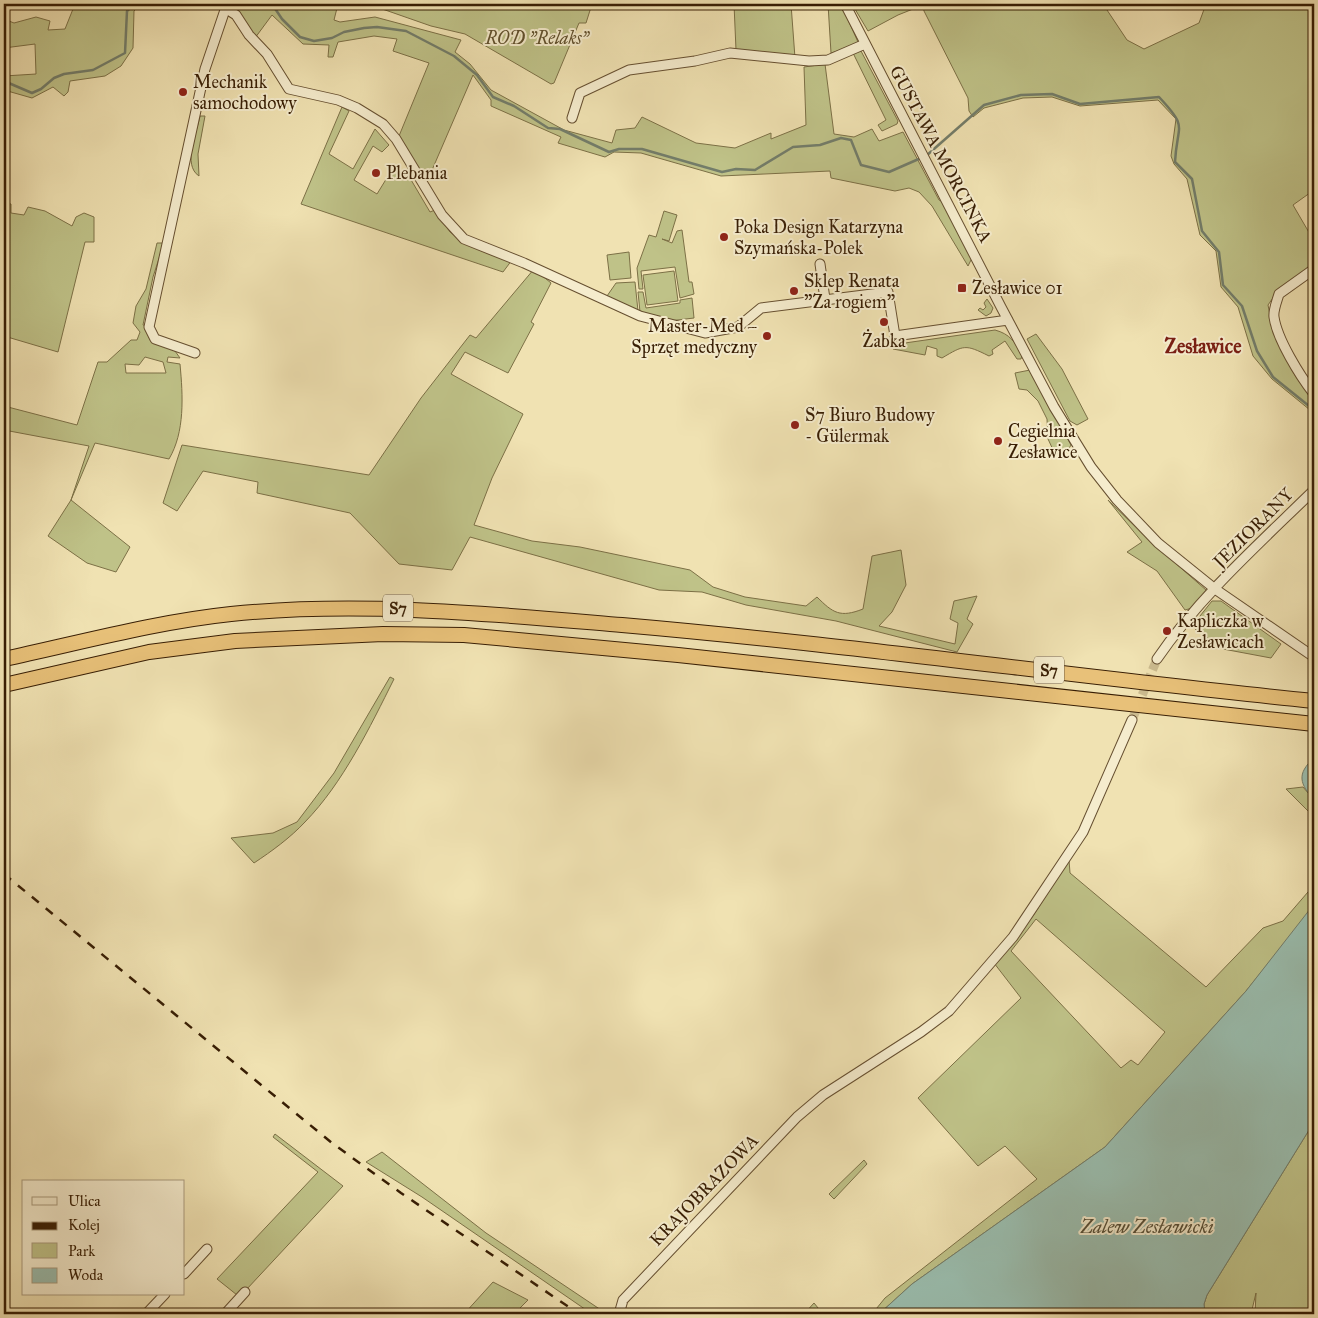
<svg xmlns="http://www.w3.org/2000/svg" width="1318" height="1318" font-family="'IM FELL Great Primer',serif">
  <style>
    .green { fill: #bfc288; stroke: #7c7046; fill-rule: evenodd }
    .water { fill: #9abdae; stroke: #737d6a }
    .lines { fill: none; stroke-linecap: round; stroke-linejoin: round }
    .stream { stroke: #737d6a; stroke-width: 2.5 }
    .minor-tunnel { stroke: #cbbb8f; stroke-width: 9; stroke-dasharray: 9 4.5; stroke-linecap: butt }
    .minor-casing { stroke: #664f30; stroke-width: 11 }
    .highway-casing { stroke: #381e04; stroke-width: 16 }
    .minor { stroke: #f5eccd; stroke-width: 9 }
    .highway { stroke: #e8c179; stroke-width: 14 }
    .rail { stroke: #381e04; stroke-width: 2.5; stroke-dasharray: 9 9; stroke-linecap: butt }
    .poi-dot { fill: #8f2418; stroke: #f5eccd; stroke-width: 2 }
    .labels { text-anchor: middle; stroke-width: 4; stroke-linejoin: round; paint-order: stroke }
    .shield { fill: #f5eccd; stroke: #715c40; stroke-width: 1 }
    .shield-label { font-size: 16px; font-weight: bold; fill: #381e04 }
    .park-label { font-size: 18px; font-style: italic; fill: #604f2c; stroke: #f5eccd }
    .poi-label { font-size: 18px; fill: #381e04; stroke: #f5eccd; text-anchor: start }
    .street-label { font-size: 18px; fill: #381e04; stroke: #f5eccd }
    .water-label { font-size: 19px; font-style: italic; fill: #554e37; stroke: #f5eccd }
    .quarter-label { font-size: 20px; font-weight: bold; fill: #7a1f14; stroke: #f5eccd }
  </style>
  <rect width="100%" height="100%" fill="#f0e2b2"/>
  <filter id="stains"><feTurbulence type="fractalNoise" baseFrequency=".004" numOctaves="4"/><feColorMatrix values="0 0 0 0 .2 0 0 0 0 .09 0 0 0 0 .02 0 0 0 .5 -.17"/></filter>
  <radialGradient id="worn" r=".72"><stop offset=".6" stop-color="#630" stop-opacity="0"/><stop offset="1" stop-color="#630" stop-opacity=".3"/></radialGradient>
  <path class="green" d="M75 4H141L134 11 133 48 121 66 105 76 70 81 68 92 64 96 53 87 32 98 4 90V76L36 74 35 44 4 48V19L14 23 36 17 50 21 48 30 65 29Z
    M235 4H338L334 20 340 22 375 17 461 40 455 52 470 64 491 90 564 130 612 143 616 130 635 128 642 117 696 143 735 148 771 133V139L806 125 804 67 825 64 834 134 854 137 872 129 879 141 903 132 939 200 945 203 972 258 968 266 932 206 919 192 909 188 895 191 831 178 830 171 721 176 641 153 614 152 605 157 558 143 561 137 491 106V100L473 75 426 184 399 136 429 63 393 51 397 39 374 36 338 42 333 57H328L329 45 303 44 272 15 255 38 242 19Z
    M368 4H592L586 23H579L554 83 551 84 465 34 431 26Z
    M734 4H791L795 58 736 50Z
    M828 4H841L858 42 854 46 831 53Z
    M852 4H899V6L903 4H1103L1127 40 1144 49 1199 23 1206 4H1314V190L1293 205 1314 241V267L1277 292 1268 305C1272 330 1283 355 1296 377 1309 396 1314 392 1314 418L1310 410 1272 379 1253 356 1238 307 1221 287 1216 251 1200 235 1187 179 1174 164 1171 156 1176 119 1158 100 1080 106 1052 97 1023 98 984 108 973 117 969 111 968 98 924 11 923 5 898 15 868 31Z
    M861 51 898 121 897 124 882 131 878 125 886 120 853 53Z
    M342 107 349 111 329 154 353 169 375 129 389 145 382 152 373 146 354 180 377 194 393 168 401 176 407 173 430 212 435 210 450 232 463 242 512 260 503 272 301 204Z
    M200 116H205L198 154 199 176C182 165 197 132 200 116Z
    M4 203 11 204V213L24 215 28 207 45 211 72 226 76 217 84 213 94 217V242H85L58 352 4 336Z
    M664 211 677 215 669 241 662 239 672 243 677 231 682 230 689 282H692L694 294 680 298 675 267 641 271 643 289H639L637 268 649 235 656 237Z
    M157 243H164L153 277 143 325 147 326 149 338 175 351 180 358 168 357 167 362 180 364C183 396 185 432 169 459L95 443 71 500 130 547 116 572 87 563 48 536 71 500 89 446 4 430V406L77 425 98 362H107L131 340H137L140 332 133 323 136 306 146 289ZM145 357 163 362 166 373H126L125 364 139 365Z
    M629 252 631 278 610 280 607 255Z
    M534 269 551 283 531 322 534 324 508 373 465 352 451 374 523 414 492 478 474 525 532 541 580 547 690 570 713 587 745 597 806 606 817 597C833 613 840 618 863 609L872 556 901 550 906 585 892 612 879 626 955 644 958 623 950 619 954 601 977 596 967 619 973 624 957 652 836 621 746 605 702 592 659 590 470 537 452 570 399 564 350 513 257 493 258 482 203 471 177 511 163 503 182 445 369 475 421 398 470 335 476 338Z
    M674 271 678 301 647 305 643 275Z
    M635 282 638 311 607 296 616 283Z
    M638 292H643L646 308 680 303V300L692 298 694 318 669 321 640 312Z
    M987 299 993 308 991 313 986 316 978 310 980 308 983 310 986 307 984 303Z
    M995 330C1010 334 1015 342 1022 355L1021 359H1017L1005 341 992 350 993 354 989 356C965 344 964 345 942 358L937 356V349L927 346 925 355 893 349 891 345Z
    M1036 334 1062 369 1088 419 1077 425 1070 421 1027 339Z
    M1030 370 1071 445 1067 452 1055 454 1048 439 1047 419 1038 401 1027 390 1019 389 1015 373Z
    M1108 500 1148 539 1206 590 1196 607 1185 610 1157 571 1127 552 1142 542Z
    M1212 601H1221L1281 644 1271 658 1223 649 1195 629 1196 621Z
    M390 677 394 679C370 727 343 783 305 822 290 838 272 851 254 863L231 838 273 833 297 822 334 773Z
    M1303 787 1314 800V817L1286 789Z
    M1069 860 1070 873 1206 987 1263 928 1283 921 1314 885V904L1312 909 1246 991 1105 1147 912 1284 879 1314H872L885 1298 1037 1179 1005 1146 978 1166 918 1098 1021 998 994 963 1033 916ZM1036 919 1165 1032 1138 1065 1131 1060 1121 1068 1011 951Z
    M1314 1122V1314H1255L1256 1293 1251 1314H1205L1204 1304 1207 1295Z
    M275 1134 343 1186 246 1290 237 1295 217 1279 318 1172 273 1137Z
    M382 1152 486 1233 607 1314H592L422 1197 366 1162Z
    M864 1160 867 1164 834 1199 829 1194Z
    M493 1282 528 1300 514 1314H464Z
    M814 1303 823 1314H804Z"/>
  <path class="water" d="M1314 758V800C1300 784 1296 774 1314 758Z
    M1314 904V1122L1207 1295 1204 1304 1205 1314H879L912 1284 1105 1147 1246 991Z"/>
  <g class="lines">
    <path class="stream" d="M272 4 282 19 300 37 314 41 332 38 344 32 364 28 377 27 406 31 454 56 477 75 493 97 514 106 548 128 560 129 609 152 619 149H642L722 172 736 169 755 170 793 147 820 145 841 138 851 140 861 165 889 172 921 158
      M4 81 32 93 41 89 54 78 64 74 93 70 125 53 127 11 135 4
      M926 156 984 105 1021 95 1052 94 1080 104 1159 97C1189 129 1177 123 1175 162L1192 179 1202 231 1219 252 1223 285 1242 306 1257 351 1273 377 1314 410"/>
    <path class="minor-tunnel" d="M1132 720 1157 659"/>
    <g class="minor-casing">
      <path id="minor" d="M845 4 1001 307 1054 407 1091 467 1117 500 1158 543 1215 589 1314 657
        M225 8 236 15 249 35 267 54 289 89 338 100 357 108 383 124 396 139 442 215 464 239 524 263 640 316 705 333 738 327 761 308 888 292 895 336 1008 320
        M572 118 580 93 629 70 695 61 730 53 809 61 828 60 865 44
        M820 264 825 299
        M1314 269 1279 294C1277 301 1273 310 1274 317 1277 339 1300 376 1314 394
        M195 353 155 339 149 327 205 69 227 4
        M1157 659C1200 596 1260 543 1314 490
        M184 1274 207 1249
        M146 1314 165 1294
        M225 1314 245 1292
        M619 1314 623 1300 797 1117 823 1095 921 1032 949 1011 1013 937 1083 832 1132 720"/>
    </g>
    <g class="highway-casing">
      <path id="highway" d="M4 659C79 643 155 622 231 614 362 601 492 614 622 625 853 645 1083 678 1314 701
        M4 685 149 652 235 641 383 634 464 635 678 655 1314 724"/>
    </g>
    <use href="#minor" class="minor"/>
    <use href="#highway" class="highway"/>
    <path class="rail" d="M4 874 332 1143 401 1193 579 1314"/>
  </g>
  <g class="poi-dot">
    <circle cx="183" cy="92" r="5"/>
    <circle cx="376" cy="173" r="5"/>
    <circle cx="724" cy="237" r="5"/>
    <rect x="957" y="283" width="10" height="10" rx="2.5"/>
    <circle cx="794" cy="291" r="5"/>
    <circle cx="884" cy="322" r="5"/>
    <circle cx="767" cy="336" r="5"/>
    <circle cx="795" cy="425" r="5"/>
    <circle cx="998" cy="441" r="5"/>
    <circle cx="1167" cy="631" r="5"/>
  </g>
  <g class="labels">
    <g class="shield">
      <rect x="383" y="594.5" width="30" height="27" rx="4"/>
      <rect x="1034" y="656.5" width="30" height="27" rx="4"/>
    </g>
    <g class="shield-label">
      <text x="398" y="614">S7</text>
      <text x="1049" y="676">S7</text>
    </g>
    <g class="park-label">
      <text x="537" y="44">ROD "Relaks"</text>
    </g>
    <g class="poi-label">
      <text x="193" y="88">Mechanik<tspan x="193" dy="21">samochodowy</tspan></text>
      <text x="386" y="179">Plebania</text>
      <text x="734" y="233">Poka Design Katarzyna<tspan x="734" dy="21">Szymańska-Polek</tspan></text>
      <text x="804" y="287">Sklep Renata<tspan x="804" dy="21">"Za rogiem"</tspan></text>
      <text x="972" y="294">Zesławice 01</text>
      <text x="757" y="332" text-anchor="end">Master-Med –<tspan x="757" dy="21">Sprzęt medyczny</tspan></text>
      <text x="884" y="347" text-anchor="middle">Żabka</text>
      <text x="805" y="421">S7 Biuro Budowy<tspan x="805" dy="21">- Gülermak</tspan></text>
      <text x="1008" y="437">Cegielnia<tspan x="1008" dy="21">Zesławice</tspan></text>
      <text x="1177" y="627">Kapliczka w<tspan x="1177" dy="21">Zesławicach</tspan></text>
    </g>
    <g class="street-label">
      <text transform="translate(941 154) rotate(62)" y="6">GUSTAWA MORCINKA</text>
      <text transform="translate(1253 528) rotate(-45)" y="6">JEZIORANY</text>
      <text transform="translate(704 1190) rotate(-46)" y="6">KRAJOBRAZOWA</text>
    </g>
    <g class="water-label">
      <text x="1147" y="1233">Zalew Zesławicki</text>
    </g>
    <g class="quarter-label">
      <text x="1203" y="353">Zesławice</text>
    </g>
  </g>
  <rect width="1318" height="1318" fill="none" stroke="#f0e2b2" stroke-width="20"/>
  <rect x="5" y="5" width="1308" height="1308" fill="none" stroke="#381e04" stroke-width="2.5"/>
  <rect x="10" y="10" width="1298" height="1298" fill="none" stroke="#381e04"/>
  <rect x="22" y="1180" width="162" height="115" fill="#f5eccd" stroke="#a99a7d"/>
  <rect x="32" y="1197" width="25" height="8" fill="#f5eccd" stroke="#a99a7d"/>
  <text x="68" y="1206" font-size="15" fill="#381e04">Ulica</text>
  <rect x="32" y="1222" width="25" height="8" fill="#381e04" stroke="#a99a7d"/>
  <text x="68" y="1230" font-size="15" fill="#381e04">Kolej</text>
  <rect x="32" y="1243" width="25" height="15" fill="#bfc288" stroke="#a99a7d"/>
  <text x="68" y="1256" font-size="15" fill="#381e04">Park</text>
  <rect x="32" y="1268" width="25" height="15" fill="#9abdae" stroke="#a99a7d"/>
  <text x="68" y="1280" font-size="15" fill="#381e04">Woda</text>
  <rect width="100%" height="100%" filter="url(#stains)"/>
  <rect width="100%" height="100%" fill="url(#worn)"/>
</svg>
